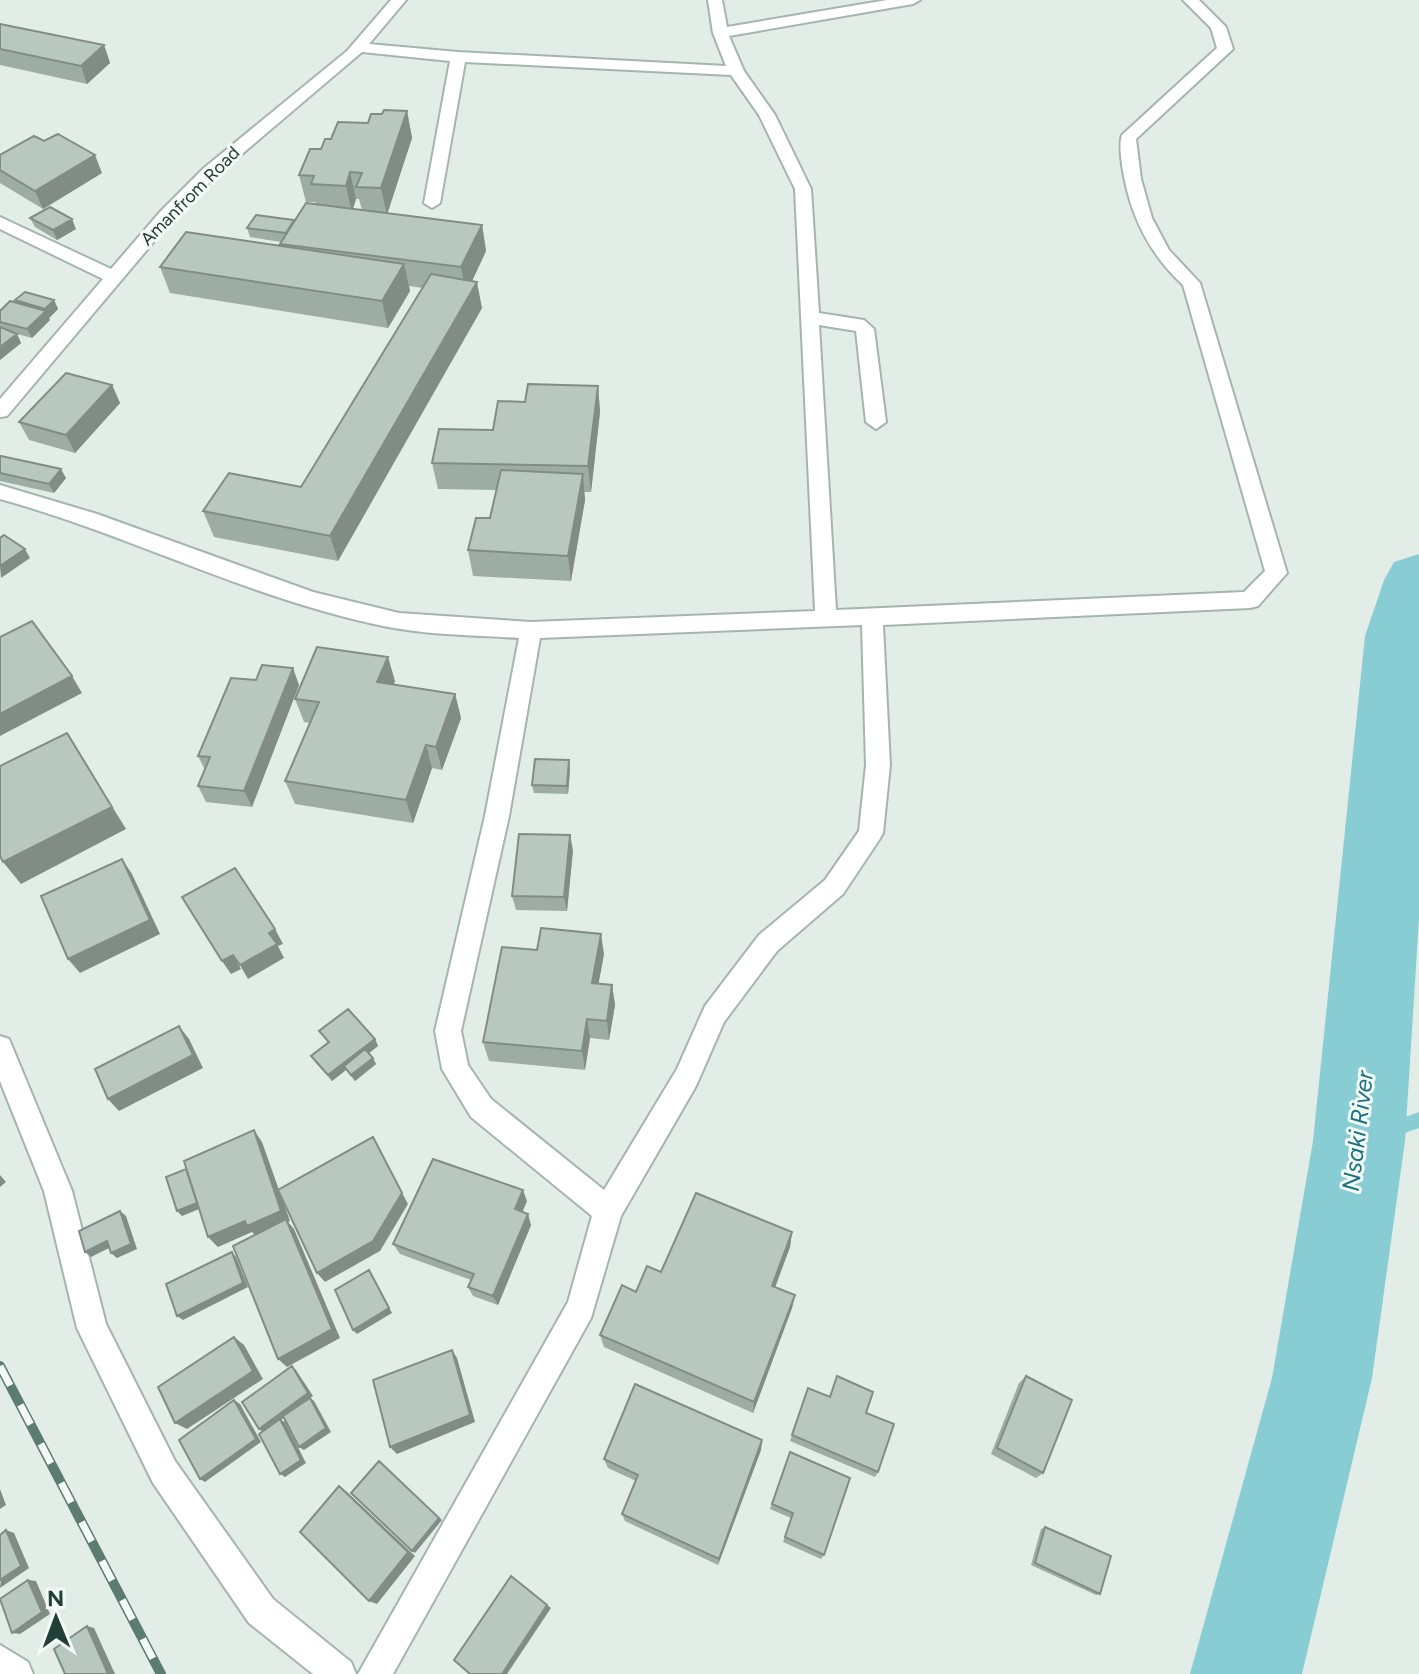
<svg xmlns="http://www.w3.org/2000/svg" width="1419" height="1674" font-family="Figtree,sans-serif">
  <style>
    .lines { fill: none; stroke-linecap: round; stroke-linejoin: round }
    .stream { fill: #88cdd4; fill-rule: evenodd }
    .river { fill: #88cdd4; fill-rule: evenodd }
    .minor-casing { stroke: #a4b5af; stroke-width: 4 }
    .minor { fill: #fff; fill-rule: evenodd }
    .rail-casing { stroke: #5c7b71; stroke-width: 10 }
    .rail { stroke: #f3f9f6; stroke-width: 7; stroke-dasharray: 22; stroke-linecap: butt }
    .wall { fill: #9eaca6; fill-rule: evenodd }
    .shaded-wall { fill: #818c87 }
    .building { fill: #b8c8c1; stroke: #818c87; stroke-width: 2 }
    .labels { text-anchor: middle; stroke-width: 6; stroke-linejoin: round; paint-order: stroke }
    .far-street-label { font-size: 18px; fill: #213f36; stroke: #f3f9f6 }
    .water-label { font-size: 24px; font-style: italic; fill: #19727e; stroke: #f3f9f6 }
  </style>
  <rect width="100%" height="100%" fill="#e2ede8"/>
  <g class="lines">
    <path class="stream" d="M1419 1112V1128L1359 1149 1353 1146 1351 1141 1353 1136Z"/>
    <path class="river" d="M1419 554V919L1405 1141 1372 1378 1302 1674H1190L1272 1378 1313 1141 1365 636 1384 580 1394 562Z"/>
    <g class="minor-casing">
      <path id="minor" d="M391 0H406L369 44 458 52 726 66 713 33 708 0H722L727 27 887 0H920L913 4 729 36 744 71 775 115 811 189 819 313 864 320 874 329 886 422 876 429 866 422 856 331 819 325 836 610 1244 592 1265 571 1183 285C1147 252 1129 212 1122 165 1121 155 1119 144 1122 135L1217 48 1211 28 1183 0H1199L1226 27 1233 49 1136 139 1141 179 1152 218 1169 250 1200 283 1287 573 1258 606 1250 608 883 625 890 765 883 833 879 840 843 894 777 951 724 1022 696 1086 621 1216 591 1318 393 1674H358L568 1302 592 1216 471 1117 442 1069 435 1031 485 816 519 638C470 635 421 635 374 624 245 596 127 534 0 499V485L97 514 313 592 399 613 531 622 815 611 795 189 759 115 731 75 465 62 440 203 432 208 424 203 450 61 362 52 216 176 172 220 7 416 0 417V399L103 279 0 229V217L111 269 160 212 204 168 347 51ZM862 625 866 765 859 831 825 880 759 935 705 1006 677 1069 604 1190 491 1099 468 1065 461 1031 509 816 540 638Z
        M0 1036 9 1039 72 1191 106 1324 175 1461 273 1599 351 1662 356 1674H313L249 1623 153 1483 77 1328 44 1191 0 1081Z
        M0 1645 28 1662 33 1674H0Z"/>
    </g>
    <use href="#minor" class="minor"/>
    <g class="rail-casing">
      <path id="rail" d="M0 1366 161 1674"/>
    </g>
    <use href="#rail" class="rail"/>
  </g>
  <path class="wall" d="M0 24 104 45 110 63 87 84 0 65Z
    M407 111 412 138 387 213 482 225 486 251 472 281 482 308 338 561 214 537 203 511 301 487 423 288 409 286 410 291 388 328 170 293 160 267 281 246V242L250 237 247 228 294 220 316 204 315 202H306L299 175 321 149 331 139 368 123 382 114ZM356 199H359L362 210 353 209Z
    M0 155 102 173 43 209 0 183Z
    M30 218 76 229 57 240 35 227Z
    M15 300H54L58 309 49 318 50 320 32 338 17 334 21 343 0 360V311L17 303Z
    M112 385 120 403 75 453 29 440 19 422Z
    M598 386 600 412 591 492H584L585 500 571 581 473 576 468 550 490 518 496 490 438 489 432 463 493 430 525 402Z
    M0 456 66 478 54 493 0 481Z
    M395 681 393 685 455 694 461 718 442 770 432 768 413 823 295 804 285 781 310 723 304 722 295 699Z
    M299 685 252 807 206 802 198 786 205 770 198 756Z
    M570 769 568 794 534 793 532 785Z
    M573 850 567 911 516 910 512 896Z
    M604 954 598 984 612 985 615 1005 609 1040 590 1038 585 1070 489 1061 483 1042Z
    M319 1031 375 1039 378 1046 369 1053 376 1064 355 1081 346 1070 332 1081 315 1062 311 1056 328 1043Z
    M527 1201 522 1212 531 1225 498 1305 473 1296 468 1287 471 1280 400 1254 393 1244Z
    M792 1232 790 1247 775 1288 795 1295 792 1308 753 1413 604 1347 600 1335 636 1292 661 1272Z
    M1026 1376 1043 1473 1036 1478 991 1454 1019 1383Z
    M808 1388 866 1413 878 1472 875 1477 790 1441Z
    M762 1440 761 1450 718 1565 625 1521 622 1514 636 1481 608 1468 604 1459Z
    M790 1452 824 1555 821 1559 783 1542 791 1518 770 1509Z
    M1045 1527 1100 1594 1096 1595 1031 1565 1041 1529Z"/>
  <path class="shaded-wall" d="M104 45 110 63 87 84 81 66Z
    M407 111 412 138 387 215 381 188Z
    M95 155 102 173 43 209 35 191Z
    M350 172 356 199 352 212 346 186Z
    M72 219 76 229 57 240 53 230Z
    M482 225 486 251 466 294 461 267Z
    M404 264 410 291 388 328 382 301Z
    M477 282 482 308 338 561 330 536Z
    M54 300 58 309 49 318 50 320 32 338 27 329 46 311 45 309Z
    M17 334 21 343 0 360V347Z
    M112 385 120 403 75 453 66 435Z
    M598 386 600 412 591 492 588 466Z
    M61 469 66 478 54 493 49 484Z
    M583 474 585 500 571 581 568 556Z
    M25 549 30 558 1 578 0 566Z
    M388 657 395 681 385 706 377 682Z
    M293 668 299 685 252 807 244 791Z
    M72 676 82 693 0 736V714Z
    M455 694 461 718 442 770 436 747Z
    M67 733 126 829 21 884 3 862Z
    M426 745 432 768 413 823 406 800Z
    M569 760 570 769 568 794 567 786Z
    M570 835 573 850 567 911 564 897Z
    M122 859 132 874 160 934 80 973 68 959Z
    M275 929 283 944 278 946 284 958 248 979 240 965 269 933Z
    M601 934 604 954 595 1003 592 983Z
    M233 955 241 969 231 974 222 961Z
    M612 985 615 1005 609 1040 607 1021Z
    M587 1019 590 1038 585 1070 582 1051Z
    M179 1026 189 1039 203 1068 119 1111 108 1099Z
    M375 1039 378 1046 347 1070 344 1066 346 1070 332 1081 328 1075Z
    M373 1058 376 1064 355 1081 351 1075Z
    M254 1130 262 1142 290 1221 288 1222 294 1229 340 1338 287 1367 278 1359 256 1236 252 1232 218 1247 208 1237Z
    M373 1137 408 1204 380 1251 325 1282 317 1273Z
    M0 1175 6 1182 0 1187Z
    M523 1190 527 1201 519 1220 515 1209Z
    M198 1202 204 1207 182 1216 177 1211Z
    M120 1211 126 1216 137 1249 117 1258 111 1253Z
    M528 1214 531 1225 498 1305 493 1296Z
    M792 1232 790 1247 770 1300 772 1286Z
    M107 1241 113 1246 91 1257 85 1252Z
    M232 1252 236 1257 248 1287 183 1320 177 1316Z
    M369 1270 392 1313 357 1334 353 1330Z
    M795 1295 792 1308 753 1413 754 1402Z
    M234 1337 244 1345 263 1379 187 1429 175 1423Z
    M452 1350 457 1358 475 1422 397 1454 390 1447Z
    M292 1366 296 1370 313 1396 310 1398 314 1401 331 1432 304 1450 299 1447 310 1398 281 1420 285 1422 306 1463 285 1477 280 1474 264 1433 259 1429Z
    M234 1400 240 1404 261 1442 205 1482 200 1479Z
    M762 1440 761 1450 718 1565 719 1559Z
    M382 1464 442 1520 415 1553 412 1551Z
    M339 1486 347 1492 415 1556 377 1604 369 1601Z
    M0 1489 6 1505 0 1509Z
    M6 1530 14 1533 29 1568 0 1588Z
    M28 1580 36 1581 50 1614 20 1634 12 1633Z
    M547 1605 551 1608 507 1674H502Z
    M87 1626 94 1628 115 1674H108Z"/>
  <path class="building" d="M0 24 104 45 81 66 0 49Z
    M384 110 407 111 381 188 356 187 362 173 350 172 346 186 311 184 314 176 299 175 310 149H321L325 139H331L338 122 368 123 371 114H382Z
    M58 134 95 155 35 191 0 170V155L34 136 44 141Z
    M306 203 482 225 461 267 280 244Z
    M50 207 72 219 53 230 30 218Z
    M256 215 294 220 286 233 247 228Z
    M186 232 404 264 382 301 160 267Z
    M431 274 477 282 330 536 203 511 229 473 301 487Z
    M25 292 54 300 45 309 15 300Z
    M10 301 46 311 27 329 0 322V311Z
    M0 327 17 334 0 347Z
    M66 373 112 385 66 435 19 422Z
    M528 384 598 386 588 466 432 463 439 429 493 430 498 401 525 402Z
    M0 456H1L61 469 49 484 0 473Z
    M501 470 583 474 568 556 468 550 476 518H490Z
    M4 535 25 549 0 566V538Z
    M32 621 72 676 0 714V637Z
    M317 647 388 657 377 682 455 694 436 747 426 745 406 800 285 781 319 702 295 699Z
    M262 665 293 668 244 791 198 786 210 757 198 756 231 678 256 680Z
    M67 733 112 807 3 862 0 856V766Z
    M535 759 569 760 567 786 532 785Z
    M519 834 570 835 564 897 512 896Z
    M122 859 150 920 68 959 41 896Z
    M235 868 275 929 269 933 277 944 240 965 233 955 222 961 182 897Z
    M541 928 601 934 592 983 612 985 607 1021 587 1019 582 1051 483 1042 502 947 537 950Z
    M348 1009 375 1039 328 1075 311 1056 329 1042 319 1031Z
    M179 1026 193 1055 108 1099 95 1069Z
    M365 1049 373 1058 351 1075 344 1066Z
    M254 1130 281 1211 247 1226 245 1221 208 1237 184 1161Z
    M373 1137 402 1193 373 1241 317 1273 278 1190Z
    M433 1159 523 1190 515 1209 528 1214 493 1296 468 1287 474 1274 393 1244Z
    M186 1169 197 1203 177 1211 166 1177Z
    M696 1193 792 1232 772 1286 795 1295 754 1402 600 1335 622 1285 636 1292 647 1266 661 1272Z
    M120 1211 131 1244 111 1253 107 1241 85 1252 79 1231Z
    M286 1219 332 1329 278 1359 233 1246Z
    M232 1252 243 1283 177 1316 166 1284Z
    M369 1270 389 1308 353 1330 335 1290Z
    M234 1337 253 1371 175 1423 158 1387Z
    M452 1350 470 1415 390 1447 373 1380Z
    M292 1366 308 1393 259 1429 242 1402Z
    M837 1376 873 1392 866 1413 894 1424 878 1472 792 1435 808 1388 830 1397Z
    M1026 1376 1072 1400 1043 1473 997 1448Z
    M635 1384 762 1440 719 1559 622 1514 638 1475 604 1459Z
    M310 1398 326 1428 299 1447 283 1416Z
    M234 1400 256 1439 200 1479 179 1440Z
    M280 1419 301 1460 280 1474 259 1434Z
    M790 1452 850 1478 824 1555 785 1537 793 1513 772 1504Z
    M379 1461 439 1518 412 1551 351 1493Z
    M339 1486 408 1552 369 1601 300 1532Z
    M1045 1527 1111 1556 1100 1594 1035 1563Z
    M6 1530 21 1566 0 1580V1535Z
    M511 1576 547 1605 502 1674H470L454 1660Z
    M28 1580 42 1612 12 1633 0 1599Z
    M87 1626 108 1674H65L54 1649Z"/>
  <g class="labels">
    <g class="far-street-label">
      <text transform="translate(190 196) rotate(-45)" y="6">Amanfrom Road</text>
    </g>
    <g class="water-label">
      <text transform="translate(1358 1131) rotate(-83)" y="8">Nsaki River</text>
    </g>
  </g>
  <g transform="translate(56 1618) rotate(359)" stroke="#f3f9f6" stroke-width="6" paint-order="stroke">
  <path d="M0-6L14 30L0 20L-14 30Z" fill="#213f36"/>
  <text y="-12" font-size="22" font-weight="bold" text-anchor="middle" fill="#213f36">N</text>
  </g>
</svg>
